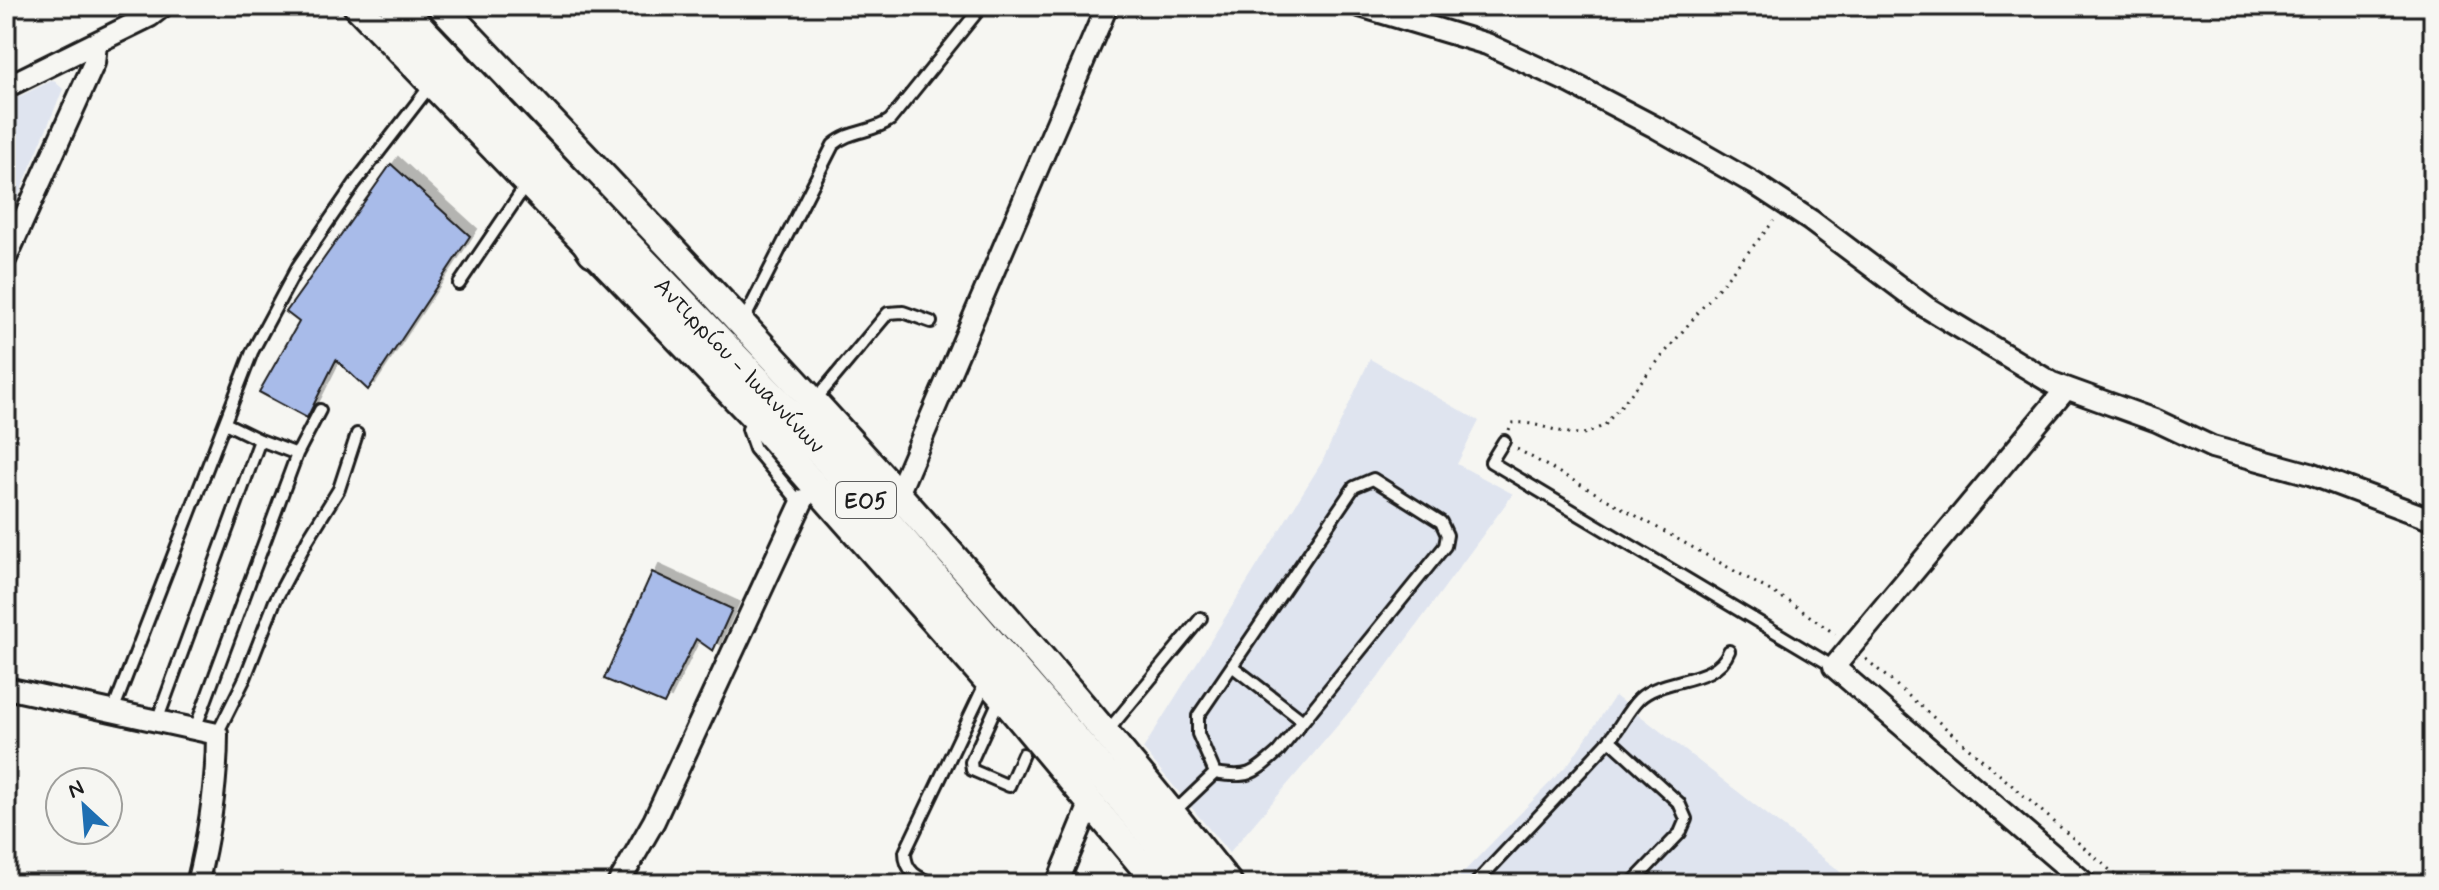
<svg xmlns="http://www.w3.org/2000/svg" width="2439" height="890" font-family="Mynerve,sans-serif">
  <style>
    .built { fill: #dfe4ef }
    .building { fill: #a8bbe9; stroke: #1c1c1c; stroke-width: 2; filter: url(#shadow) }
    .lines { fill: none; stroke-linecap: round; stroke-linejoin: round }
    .service-casing { stroke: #1c1c1c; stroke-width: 16 }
    .minor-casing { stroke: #1c1c1c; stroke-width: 26 }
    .tertiary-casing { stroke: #1c1c1c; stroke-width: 32 }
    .primary-casing { stroke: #1c1c1c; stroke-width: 38 }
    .path { stroke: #1c1c1c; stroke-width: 3; stroke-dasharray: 2 6; stroke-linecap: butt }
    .service { stroke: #f6f6f2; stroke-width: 10 }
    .minor { stroke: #f6f6f2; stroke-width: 20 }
    .tertiary { stroke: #f6f6f2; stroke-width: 26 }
    .primary { stroke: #f6f6f2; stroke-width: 32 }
    .labels { text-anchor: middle; stroke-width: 6; stroke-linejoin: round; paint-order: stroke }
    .shield { fill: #f6f6f2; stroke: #5d5d5c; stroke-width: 2 }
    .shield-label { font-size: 22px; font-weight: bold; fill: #1c1c1c }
    .street-label { font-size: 24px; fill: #1c1c1c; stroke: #f6f6f2 }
  </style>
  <defs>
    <filter id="shadow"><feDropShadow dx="7" dy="-7" stdDeviation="0" flood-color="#0004"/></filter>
  </defs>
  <rect width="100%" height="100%" fill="#f6f6f2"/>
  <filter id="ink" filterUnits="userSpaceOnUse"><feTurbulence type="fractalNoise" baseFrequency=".0125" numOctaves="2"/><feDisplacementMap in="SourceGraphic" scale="16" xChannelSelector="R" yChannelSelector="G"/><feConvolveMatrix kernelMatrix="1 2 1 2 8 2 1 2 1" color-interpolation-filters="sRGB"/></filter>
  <g filter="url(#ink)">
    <path class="built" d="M53 80 63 89 6 226V103Z
      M1370 359 1479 421 1457 464 1513 494 1378 678 1229 853 1143 749 1322 462Z
      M1615 696 1836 868 1852 884H1452L1569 763Z"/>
    <path class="building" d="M391 164 470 236 368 390 336 360 307 418 259 392 299 322 286 312Z
      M652 572 732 609 713 651 696 639 664 704 604 679Z"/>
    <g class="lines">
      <g class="service-casing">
        <path id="service" d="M459 284 526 185
          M743 322 833 145C850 130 872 133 890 120L982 6
          M816 399 888 313 903 312 931 322
          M754 419 748 429 755 449 796 498 803 500
          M1504 441 1491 462 1834 667
          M297 454 320 410
          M1232 666 1303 721
          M1000 698 971 762 972 770 1009 786 1023 754
          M113 711 252 352 298 266 355 183 430 86
          M157 721 260 440
          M195 729 297 454 260 440 225 423
          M1106 733 1201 618
          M217 734 245 678 275 601 308 539 339 489 357 434
          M1610 740 1679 803 1686 819 1680 833 1631 884
          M1174 812 1215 773C1249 779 1253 774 1278 752L1445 546 1447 535 1441 522 1373 479 1354 487 1198 716V734L1215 773
          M935 884C918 878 905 872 905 852L986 682
          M1475 884C1519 837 1563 791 1606 744 1619 730 1626 712 1639 699 1663 676 1716 685 1729 651"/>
      </g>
      <g class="minor-casing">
        <path id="minor" d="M1360 6 1487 44 1571 83 1657 128 1755 184 1810 220 1926 307 2052 383 2157 421 2212 447 2310 474 2433 520
          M6 87 150 16 163 6
          M6 258 94 63 96 43
          M2066 389 1834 667 2086 884
          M898 494 1107 6
          M6 688 217 734C217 784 209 835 197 884
          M618 884 654 821 803 500
          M1057 884 1091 802"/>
      </g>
      <g class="tertiary-casing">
        <path id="tertiary" d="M357 6 755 418 1001 696 1158 884
          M441 6C713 290 984 576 1229 884"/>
      </g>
      <g class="primary-casing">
        <path id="primary" d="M396 6 825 454 1122 796 1194 884
          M559 196 594 250"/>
      </g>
      <path class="path" d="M1509 430 1512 423C1537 420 1565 438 1588 433 1593 431 1600 427 1605 425L1774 221
        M1517 449 1790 602 1835 634
        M1866 659 2126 884"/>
      <use href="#service" class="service"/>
      <use href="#minor" class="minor"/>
      <use href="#tertiary" class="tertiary"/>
      <use href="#primary" class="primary"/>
    </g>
  </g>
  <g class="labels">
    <rect class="shield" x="836" y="482" width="60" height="36" rx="6"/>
    <g class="shield-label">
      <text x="866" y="508">ΕΟ5</text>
    </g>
    <g class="street-label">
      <text transform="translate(740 365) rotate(46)" y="8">Αντιρρίου - Ιωαννίνων</text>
    </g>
  </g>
  <rect width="2439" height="890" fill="none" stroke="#f6f6f2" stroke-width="32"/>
  <rect x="16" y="16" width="2407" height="858" fill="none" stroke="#1c1c1c" stroke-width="3" filter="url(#ink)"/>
  <g transform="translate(84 806) rotate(334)"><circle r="38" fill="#f6f6f2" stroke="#9f9f9c" stroke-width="2"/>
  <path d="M0-6L14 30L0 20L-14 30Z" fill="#1f6fb2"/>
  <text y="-12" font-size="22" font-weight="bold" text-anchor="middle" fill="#1c1c1c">N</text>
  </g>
</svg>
